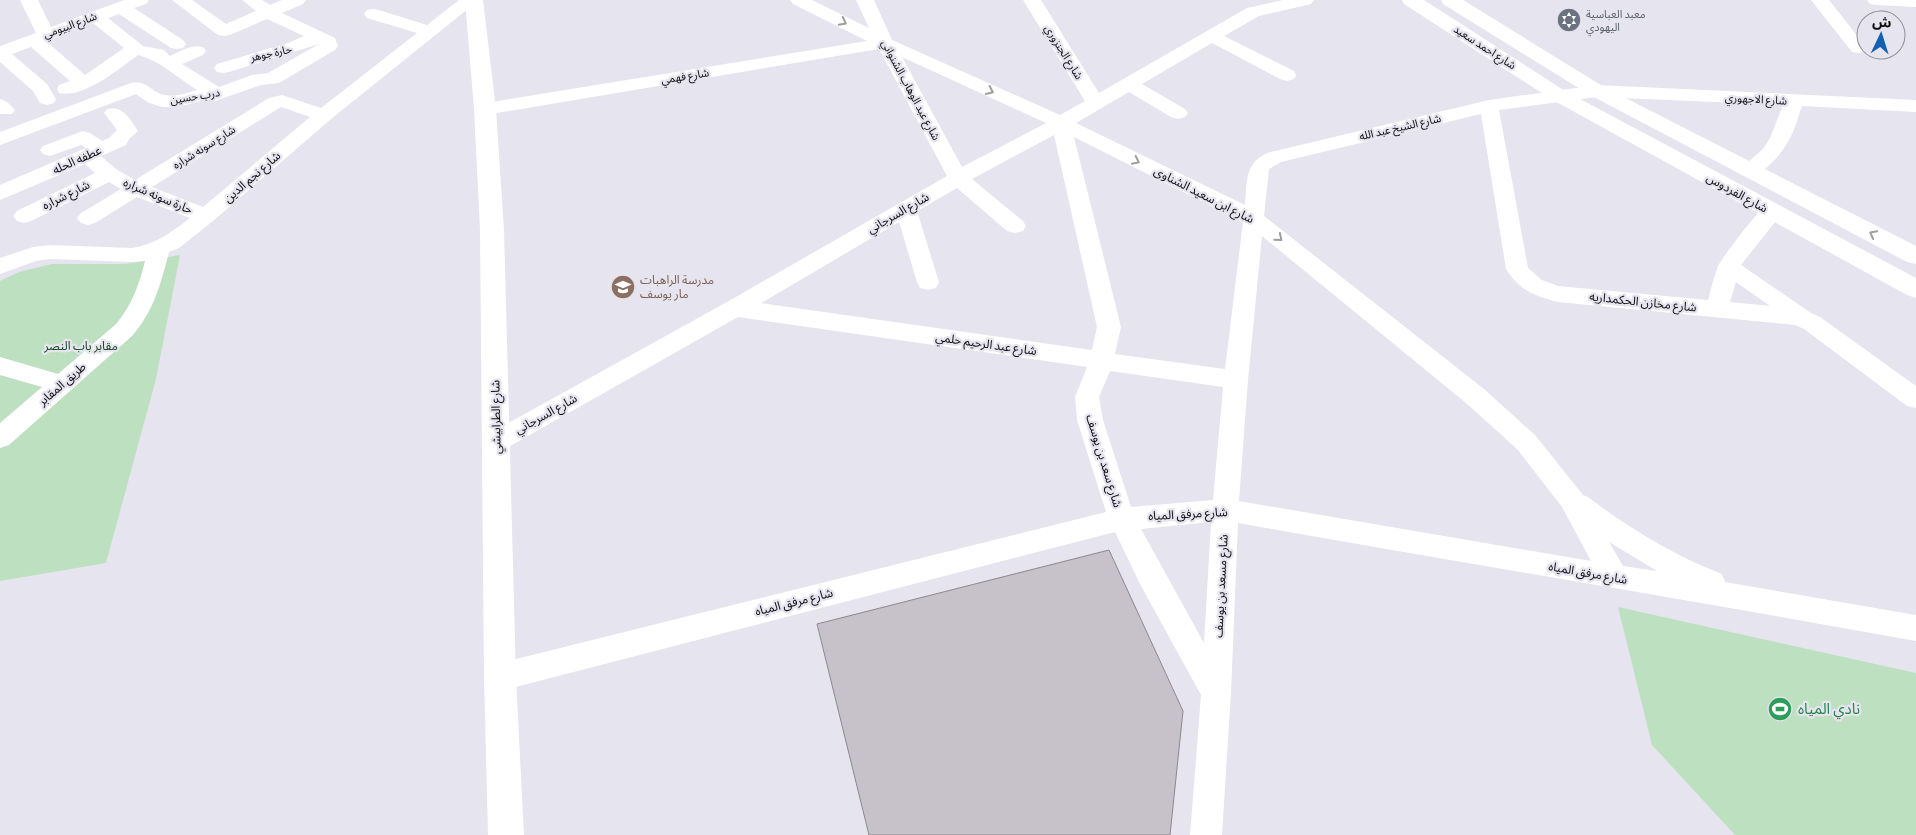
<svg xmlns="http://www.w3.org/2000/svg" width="1916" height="835" font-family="Manrope,'Noto Sans Arabic',sans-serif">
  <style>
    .green { fill: #bde0c0 }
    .building { fill: #c7c2ca; stroke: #8b888d }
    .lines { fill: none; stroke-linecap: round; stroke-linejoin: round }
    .minor { fill: #fff; fill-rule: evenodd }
    .tertiary { fill: #fff; fill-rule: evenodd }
    .secondary { fill: #fff; fill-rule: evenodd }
    .oneway { stroke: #9e9d9f }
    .labels { text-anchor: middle; stroke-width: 4.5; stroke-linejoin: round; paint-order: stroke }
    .far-worship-label { font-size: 11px; fill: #5b616d; stroke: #e6e4ee; text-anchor: start }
    .far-street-label { font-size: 11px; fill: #0c0b0e; stroke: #e6e4ee }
    .street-label { font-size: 12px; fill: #0c0b0e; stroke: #e6e4ee }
    .education-label { font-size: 12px; fill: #785e54; stroke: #e6e4ee; text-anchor: start }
    .park-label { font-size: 12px; fill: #11471d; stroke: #e6e4ee }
    .near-leisure-label { font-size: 15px; fill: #27864d; stroke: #e6e4ee; text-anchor: start }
  </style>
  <rect width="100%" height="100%" fill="#e6e4ee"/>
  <path class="green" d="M180 255 156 379 106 563 0 581V281L19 272 52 264H125Z
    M1618 607 1916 673V835H1735L1652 745Z"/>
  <path class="building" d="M1109 550 1183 711 1170 835H869L817 624Z"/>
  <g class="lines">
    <path class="minor" d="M20 0H38L51 27 124 0H149L146 4 134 8 183 40 186 44 183 48 177 49 171 48 119 14 108 18 143 46 164 50 170 56C181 51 192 44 203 47L206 51 203 55 182 64 219 87 252 75 268 73 319 44 229 72 223 73 217 72 214 68 217 64 288 43 304 36 267 19 230 35 224 36 218 35 172 0H192L226 24 256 11 242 0H262L270 5 282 0H306L303 4 282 13 335 38 338 46 335 50 279 83 261 85 215 101 207 99 179 107H162L149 103 136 94 0 145V132L131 83C147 79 151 93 165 95 176 97 187 93 197 90 178 78 159 60 138 55 119 69 83 99 59 93L57 89 59 85 70 81 31 47 12 54 47 84 56 99 54 103 47 105 40 103 33 91 0 62V46L36 33ZM93 23 124 48 85 75 46 41Z
      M459 0H479L331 119 213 221 179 248 169 252C161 283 154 311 132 336L9 445 0 448V423L42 387 0 375V357L58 374 116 324C132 305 139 285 145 261L132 262 49 259 36 261 0 274V258L33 247 49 245 132 248C156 244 172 232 190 218L137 197 95 223 88 225 81 223 77 218 81 213 121 189 109 182 31 221 24 223 17 221 13 216 17 211 95 173 85 164 0 200V185L86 148 81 145 50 156 43 154 40 150 43 146 83 131 90 133 102 141 109 138 117 130 104 113 107 109C123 105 130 119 138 131L129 139 126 145 101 156 116 169 135 180 269 98 282 95 321 108 417 33 367 18 364 14 367 10 373 9 379 10 427 25ZM281 107 310 117 203 207 152 187Z
      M790 0H812L869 28 856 0H874L892 40 1060 115 1085 101 1023 0H1041L1099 93 1247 8 1283 0H1314L1311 4 1259 16 1224 36 1294 71 1296 75 1294 79 1287 81 1280 79 1212 43 1142 84 1185 109 1188 113 1185 117 1178 119 1171 117 1129 92 1076 123 1245 205C1247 183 1244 164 1267 153L1489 100 1597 85 1916 100V112L1802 106C1798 117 1795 130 1789 140 1781 155 1761 180 1742 175L1739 170 1763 149 1770 138 1783 105 1597 97 1499 110 1528 268 1542 280 1558 286 1708 300C1711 289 1714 277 1718 266 1722 258 1757 212 1764 207 1769 204 1774 206 1779 207L1783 212 1779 217 1741 265 1811 313 1820 317 1916 386V408L1907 406 1804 329 1795 325 1558 302C1535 296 1519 290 1506 269L1481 114 1281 162 1269 169 1264 216 1484 389 1535 435 1583 495 1588 497C1630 529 1673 555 1722 574L1725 582 1916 615V641C1690 600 1464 563 1238 523L1231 693 1222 835H1190L1201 695 1140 584 1115 532 500 691 489 687 485 677 489 667 500 663 1106 512 1077 420 1075 397 1087 367 738 317 505 449 496 452 487 449 483 442 487 435 727 302 947 176 879 49 485 115 478 113 475 109 478 105 485 103 867 41 793 4ZM902 57 1046 123 962 167ZM1054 135 1097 327 1092 350 761 303 899 222 917 282 920 288 928 290 936 288 939 282 917 211 957 188 1007 231 1015 233 1023 231 1026 226 1023 221 972 179ZM1074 137 1243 222 1225 369 1115 354 1121 327ZM1262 236 1466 403 1517 449 1562 507 1591 561 1239 501 1248 380ZM1736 282 1770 306 1730 302ZM1110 371 1223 387 1213 500 1131 507 1103 420 1099 397ZM1211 522 1204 643 1141 529ZM1609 542 1657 571 1623 566Z
      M1811 0H1829L1866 47 1864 52 1858 53 1852 52Z
      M1867 0H1916V7L1876 5 1870 4Z
      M0 99C7 101 10 104 15 110L12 114H0Z"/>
    <path class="tertiary" d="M465 0H483L496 109 504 230 516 677 524 835H488L484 677 480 230 474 109Z"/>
    <path class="secondary" d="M1402 0H1424L1565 91 1916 278V298L1907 295 1551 99 1404 4Z
      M1441 0H1463L1604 87 1916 246V264L1907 262 1590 95 1443 4Z"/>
  </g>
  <defs><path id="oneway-chevron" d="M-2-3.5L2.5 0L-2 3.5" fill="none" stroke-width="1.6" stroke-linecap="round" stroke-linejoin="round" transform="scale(1.25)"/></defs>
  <g class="oneway">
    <use href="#oneway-chevron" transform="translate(843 22) rotate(27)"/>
    <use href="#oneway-chevron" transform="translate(990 91) rotate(25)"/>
    <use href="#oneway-chevron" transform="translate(1136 161) rotate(26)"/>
    <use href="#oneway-chevron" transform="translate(1873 234) rotate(-153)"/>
    <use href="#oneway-chevron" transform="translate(1279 238) rotate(39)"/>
  </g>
  <defs>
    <g id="synagogue-disc" transform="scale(1.25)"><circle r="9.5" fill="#6b7280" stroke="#e6e4ee"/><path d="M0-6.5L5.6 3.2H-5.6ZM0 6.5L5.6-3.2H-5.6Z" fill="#fff"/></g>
    <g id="school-disc" transform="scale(1.25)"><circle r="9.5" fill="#8d6e63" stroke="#e6e4ee"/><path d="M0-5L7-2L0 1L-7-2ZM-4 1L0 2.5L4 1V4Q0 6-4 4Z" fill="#fff"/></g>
    <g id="stadium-disc" transform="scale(1.25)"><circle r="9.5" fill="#2e9e5b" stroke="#e6e4ee"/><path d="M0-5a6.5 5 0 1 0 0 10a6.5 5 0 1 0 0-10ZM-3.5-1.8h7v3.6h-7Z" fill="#fff"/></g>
  </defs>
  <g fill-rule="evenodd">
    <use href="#synagogue-disc" x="1569" y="20"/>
    <use href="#school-disc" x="623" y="287"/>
    <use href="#stadium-disc" x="1780" y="709"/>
  </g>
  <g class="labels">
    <g class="far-worship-label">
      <text x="1586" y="18">معبد العباسية<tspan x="1586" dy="13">اليهودي</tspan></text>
    </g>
    <g class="far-street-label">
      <text transform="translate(70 25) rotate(-20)" y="4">شارع البيومي</text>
      <text transform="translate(1485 47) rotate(33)" y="4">شارع احمد سعيد</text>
      <text transform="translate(1064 52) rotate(58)" y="4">شارع الجنزوري</text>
      <text transform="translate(271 53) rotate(-12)" y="4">حارة جوهر</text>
      <text transform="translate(685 76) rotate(-9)" y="4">شارع فهمي</text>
      <text transform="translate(911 90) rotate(62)" y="4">شارع عبد الوهاب الشنواني</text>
      <text transform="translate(195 96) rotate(-9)" y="4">درب حسين</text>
      <text transform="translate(1756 99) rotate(3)" y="4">شارع الاجهوري</text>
      <text transform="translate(1400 127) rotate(-13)" y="4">شارع الشيخ عبد الله</text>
      <text transform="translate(204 147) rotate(-32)" y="4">شارع سونه شراره</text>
    </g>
    <g class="street-label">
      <text transform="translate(77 160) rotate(-24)" y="4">عطفه الحله</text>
      <text transform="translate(252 177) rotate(-41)" y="4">شارع نجم الدين</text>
      <text transform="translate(1737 193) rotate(29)" y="4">شارع الفردوس</text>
      <text transform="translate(66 195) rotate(-26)" y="4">شارع شراره</text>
      <text transform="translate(1204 195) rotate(27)" y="4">شارع ابن سعيد الشناوى</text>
      <text transform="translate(158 196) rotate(23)" y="4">حارة سونه شراره</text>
      <text transform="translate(898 213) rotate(-30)" y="4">شارع السرجاني</text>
      <text transform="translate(1643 302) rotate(6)" y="4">شارع مخازن الحكمداريه</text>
      <text transform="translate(986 344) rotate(8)" y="4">شارع عبد الرحيم حلمي</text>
      <text transform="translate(62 384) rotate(-41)" y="4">طريق المقابر</text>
      <text transform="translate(546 414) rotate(-29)" y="4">شارع السرجاني</text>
      <text transform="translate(496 417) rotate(-91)" y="4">شارع الطرابيشي</text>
      <text transform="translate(1104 461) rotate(73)" y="4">شارع سعد بن يوسف</text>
      <text transform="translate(1188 514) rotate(-3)" y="4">شارع مرفق المياه</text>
      <text transform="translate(1588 573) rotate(10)" y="4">شارع مرفق المياه</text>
      <text transform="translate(1221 586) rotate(-87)" y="4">شارع مسعد بن يوسف</text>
      <text transform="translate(794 602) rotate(-14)" y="4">شارع مرفق المياه</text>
    </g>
    <g class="education-label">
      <text x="640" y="284">مدرسة الراهبات<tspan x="640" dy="14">مار يوسف</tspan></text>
    </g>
    <g class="park-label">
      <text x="81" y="350">مقابر باب النصر</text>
    </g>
    <g class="near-leisure-label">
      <text x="1798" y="714">نادي المياه</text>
    </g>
  </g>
  <g transform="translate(1881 35) rotate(4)"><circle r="24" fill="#e6e4ee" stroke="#8f8d94"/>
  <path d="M0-4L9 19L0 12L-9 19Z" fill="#1260ae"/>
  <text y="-8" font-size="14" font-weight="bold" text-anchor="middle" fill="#0c0b0e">ش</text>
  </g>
</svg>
